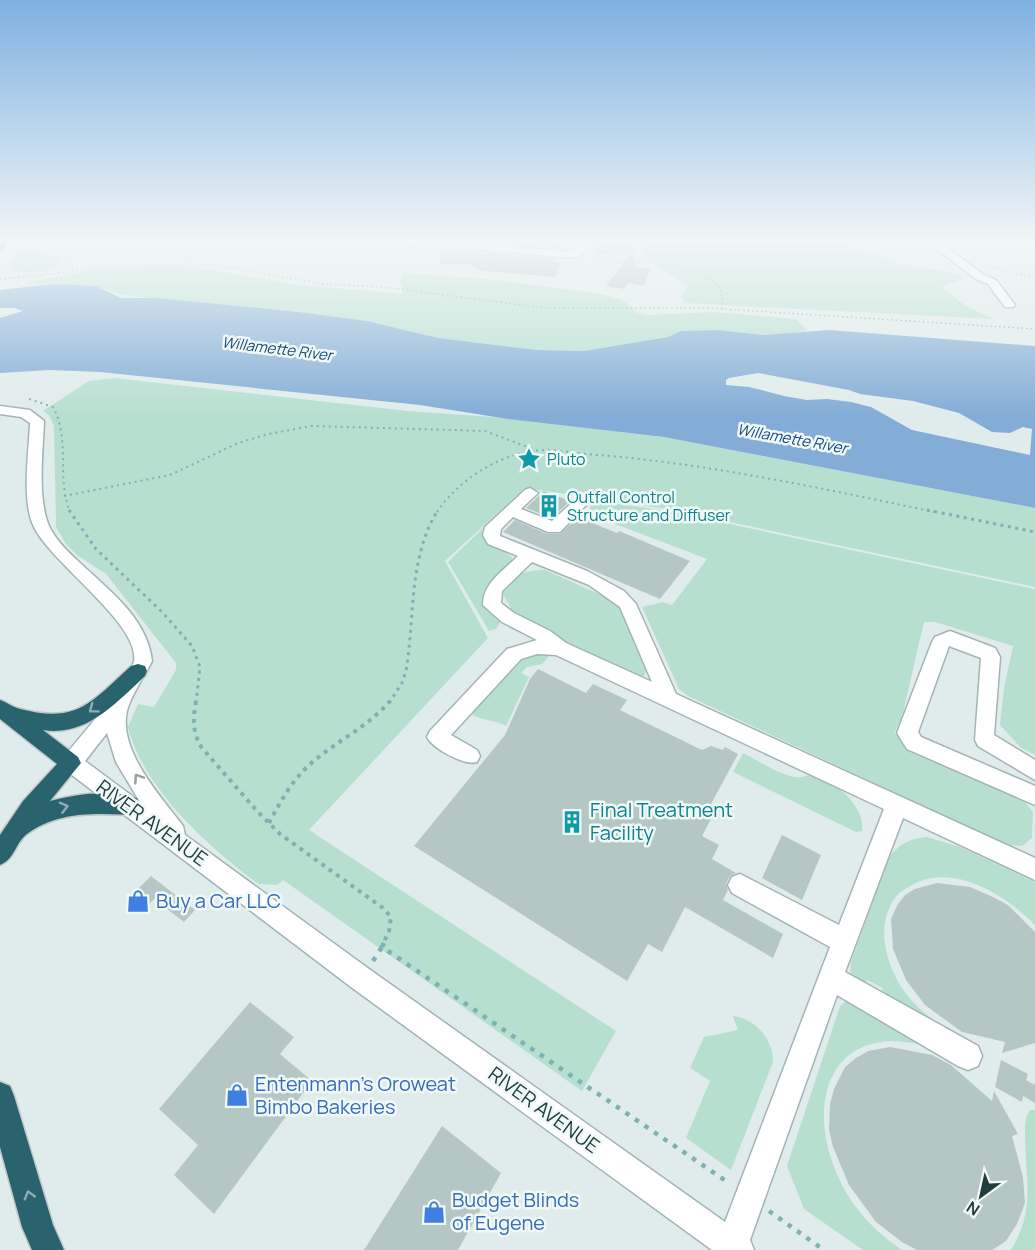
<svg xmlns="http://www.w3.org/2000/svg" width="1035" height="1250" font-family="Manrope,sans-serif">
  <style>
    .green { fill: #b7dfd0 }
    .water { fill: #83add6; fill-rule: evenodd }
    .building { fill: #b5c7c5 }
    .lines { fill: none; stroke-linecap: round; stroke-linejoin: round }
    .minor-casing { stroke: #a2b4b4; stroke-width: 3 }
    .highway-casing { stroke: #c0c8c9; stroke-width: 3 }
    .path-far4 { stroke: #7eb1b3; stroke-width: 1.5; stroke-dasharray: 1.5 3; stroke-linecap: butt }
    .path-far3 { stroke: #7eb1b3; stroke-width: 2; stroke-dasharray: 2 4; stroke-linecap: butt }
    .path-far2 { stroke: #7eb1b3; stroke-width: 3; stroke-dasharray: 3 4.5; stroke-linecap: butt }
    .path-far1 { stroke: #7eb1b3; stroke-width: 4; stroke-dasharray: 4 5; stroke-linecap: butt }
    .path { stroke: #7eb1b3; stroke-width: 4.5; stroke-dasharray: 4.5 7; stroke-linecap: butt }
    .minor { fill: #fff; fill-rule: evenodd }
    .highway { fill: #29636d; fill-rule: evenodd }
    .oneway { stroke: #8daeb2 }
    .oneway2 { stroke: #8f9e9e }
    .labels { text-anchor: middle; stroke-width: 5; stroke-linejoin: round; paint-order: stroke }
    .far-water-label { font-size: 15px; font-style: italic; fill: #14487f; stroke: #f1f9f7 }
    .culture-label { font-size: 16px; fill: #0d838f; stroke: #f1f9f7; text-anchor: start }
    .near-culture-label { font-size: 20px; fill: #0d838f; stroke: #f1f9f7; text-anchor: start }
    .near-street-label { font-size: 20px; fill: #1f3c3e; stroke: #f1f9f7 }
    .near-shop-label { font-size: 20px; fill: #366cbe; stroke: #f1f9f7; text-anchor: start }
  </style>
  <rect width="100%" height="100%" fill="#e0eceb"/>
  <path class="green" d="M639 241H832L879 255 896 264 945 271 960 275 962 279 942 287 943 289 966 306 994 319 684 303 681 296 688 286C673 273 653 269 642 253L643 244Z
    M33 246 58 259V265C47 273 22 275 10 268L18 251Z
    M152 267 201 268 298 285 403 294 400 279 404 273 497 280 601 294 623 300 638 313 647 315 715 312 796 319 807 330 788 334 765 335 717 330 681 331 668 337 584 351 537 350 438 338 367 321 299 312 149 298 118 294 97 286 23 283 90 271Z
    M115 378 408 411 493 417 664 437 1035 508V587L673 510 525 488 445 561 488 638 309 830 616 1031 582 1091 283 880 277 885 259 884 253 880C204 843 143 787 128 727L138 704 154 707 176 670V663L106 574 77 555 66 544 56 527 54 426 49 415 43 411 89 381Z
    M592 500 673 512 1035 589V755L1020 747 1000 725 1004 688 1013 646 935 622H924L902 717 894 733 906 741 1023 799 1033 812 1032 838 1022 846 1007 845 688 696 679 689 642 607 663 602 672 605 707 559 589 514Z
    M483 528C477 549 504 547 513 559L489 585 484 596 488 611 501 621 496 629 489 631 448 562Z
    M545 570 619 603 647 669 644 676 638 677 571 646 555 635 514 614 503 594C507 574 528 570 545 570Z
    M553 652 542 664 527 667 521 673 529 677 506 726C495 720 485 721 473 715L472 709 523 656Z
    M743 753C759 761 778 774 794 777 801 779 806 774 813 776 836 781 865 806 862 831L856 832 733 772Z
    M927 837 960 847 1035 882V925C1006 895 950 860 909 887 904 890 898 893 895 898 871 932 891 981 917 1006 929 1018 943 1027 958 1035L880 999 883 988 867 980 864 990 850 975 851 962 888 860C898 844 908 839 927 837Z
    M845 1002H851L932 1048C836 1018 803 1095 837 1174 850 1206 874 1231 902 1250H863L804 1209 787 1166 840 1006Z
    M733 1016C755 1018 774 1040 773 1062L731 1170 686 1138 710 1081 690 1068 704 1037 738 1030Z
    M1030 1110H1035V1250H1011C1035 1210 1026 1181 1025 1137 1025 1127 1024 1119 1030 1110Z"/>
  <path class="water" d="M54 284 97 286 121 298H156L299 312 367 321 438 338 537 350 584 351 668 337 681 331 717 330 765 335 829 330 1035 346V508L664 437 508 419 420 405 100 372 50 370 0 373V318L23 311 14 308H0V290ZM758 373 849 390 860 394 913 401 959 413 992 432 1010 433 1023 427 1032 429 1030 455 912 430 871 407 851 402 827 399 807 400 784 396 749 387 726 385V380L729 378Z"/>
  <path class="building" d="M479 241H565L561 249Z
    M594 241H635V266L651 269 643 286 628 283 624 289 606 286 629 255 594 254Z
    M441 249 555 259 553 262 562 263 555 277 481 271 472 267 473 265 440 264Z
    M544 491 570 501 552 518 526 508Z
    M578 517 617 533 619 531 690 561 660 599 503 532 515 520 547 534H560Z
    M538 669 586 693 593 684 627 700 620 710 702 750 711 746 723 750 725 747 738 754 711 804 717 808 702 836 719 845 712 859 736 873 730 876 726 884 728 890 723 900 783 934 773 958 685 907 662 952 648 944 627 981 414 846 505 735 530 679Z
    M782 835 821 855 802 900 762 878Z
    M151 876 195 910 184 922 154 899 144 909 130 897Z
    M937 883 970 887 995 898 1008 905 1035 932V1043L1002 1053 1005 1042 962 1032 925 1005 906 980 893 949 891 919 898 904 905 895 915 889Z
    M250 1002 294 1037 280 1054 312 1081 214 1214 174 1175 198 1145 159 1109Z
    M890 1047 932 1055 951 1065 992 1101 994 1091 1018 1134 1012 1136 1023 1177 1025 1203 1017 1224 1006 1241 992 1250H917L902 1242 876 1222 849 1185 833 1147 829 1130 830 1104 834 1089 845 1067 856 1058 868 1051Z
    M1001 1060 1028 1074 1026 1080 1035 1085V1103L1023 1096 1022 1102 995 1087Z
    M442 1126 501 1173 458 1250H364Z"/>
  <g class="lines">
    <g class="minor-casing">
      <path id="minor" d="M358 241 463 242 570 252 573 251 580 241H590L581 255 570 258 463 248 363 244Z
        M926 241H938L984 275 996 280 1015 305 1013 307H1005L988 284 976 279Z
        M0 406 30 410 44 421C43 451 37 498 49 526 55 539 67 551 78 561 108 590 147 617 152 661 145 675 136 688 130 702 111 744 160 795 183 826L185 835 369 969 725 1222 830 947 732 893 728 885 732 877 740 874 839 925 884 809 556 655 537 654 521 659 451 735 477 750 480 756 477 762C465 766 433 749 427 737L430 731 507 649 537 640 502 622 483 605C483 583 503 571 518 556L488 544 483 535 485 527 525 490 530 488 538 493 521 509 552 521 576 499 581 497 589 502 560 532H548L513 517 501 529 500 536 587 571 624 591 636 604 676 694 1035 858V880L903 818 845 972 978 1046 982 1056 978 1066 968 1070 958 1066 837 995 750 1240 754 1250H712L351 987 64 769 61 763 64 757C79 738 130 681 134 661 140 624 52 564 34 527 21 501 29 452 30 423L21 417 0 414ZM532 562 589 585 620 607 652 682 566 643 550 631 514 613 501 603 502 591ZM107 733 116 762 140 802 85 761Z
        M950 631 995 648 1000 657 994 735 1035 760V780L978 746 975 740 981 658 949 646 918 732 921 737 1035 786V805L907 749 897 733 932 642 935 637Z"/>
    </g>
    <g class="highway-casing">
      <path id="highway" d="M0 241H6L5 248 0 251Z
        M138 664 145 666 147 671 145 676C116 703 86 737 43 730L78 757 81 763 50 801C76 794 111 789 137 798L140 805 137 812 129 815C93 813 57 812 27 834 15 843 15 859 0 865V835L23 801 57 764 0 719V700C6 702 11 706 17 708 77 725 90 703 131 666Z
        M0 1082 10 1086 14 1096 53 1225 64 1250H32L22 1227 0 1147Z"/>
    </g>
    <path class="path-far4" d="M51 241 70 258 73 271
      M589 258C631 266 688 257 721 288L723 309
      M183 265 205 241
      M994 267 1035 279
      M0 279 130 266 215 265 322 284 384 287 544 308H707L1035 329"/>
    <path class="path-far3" d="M29 399 53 407C71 441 56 477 70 512
      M64 496 170 475 238 443 268 434 312 426 485 431 533 449
      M437 512C456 483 492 459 526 452 546 447 577 454 598 455 711 464 824 489 935 512"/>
    <path class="path-far2" d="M69 510 96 549 162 612 192 646 200 667 196 703
      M927 510 1035 532
      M389 703 402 683 406 671C415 618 408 558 438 510"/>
    <path class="path-far1" d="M196 701C193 718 192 733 202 748L257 811 280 834 383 908 391 917 389 931 383 944
      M269 823C279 804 290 784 306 768 332 743 366 729 390 701"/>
    <path class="path" d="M384 943 382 947 729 1183
      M373 961 382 947
      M769 1211 824 1250"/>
    <use href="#minor" class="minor"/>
    <use href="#highway" class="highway"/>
  </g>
  <defs><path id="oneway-chevron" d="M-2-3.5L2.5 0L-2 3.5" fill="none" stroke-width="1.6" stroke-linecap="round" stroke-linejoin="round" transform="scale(1.5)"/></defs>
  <g class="oneway">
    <use href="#oneway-chevron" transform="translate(93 709) rotate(143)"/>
    <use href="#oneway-chevron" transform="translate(64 807) rotate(-14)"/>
    <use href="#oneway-chevron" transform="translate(29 1195) rotate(-106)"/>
  </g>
  <use class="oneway2" href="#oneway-chevron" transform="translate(138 778) rotate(-124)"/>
  <linearGradient id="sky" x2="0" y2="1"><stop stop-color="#7fb1e1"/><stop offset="0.58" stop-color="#f1f6f6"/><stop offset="1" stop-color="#f1f6f6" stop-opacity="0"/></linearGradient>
  <rect width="1035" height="416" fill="url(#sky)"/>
  <defs>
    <g id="sight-bare" transform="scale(1.8)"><path d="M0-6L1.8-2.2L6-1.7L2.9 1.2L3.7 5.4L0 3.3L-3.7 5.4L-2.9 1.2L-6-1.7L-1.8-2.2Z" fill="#0f9aa8" stroke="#f1f9f7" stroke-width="2.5" paint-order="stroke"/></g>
    <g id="building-bare" transform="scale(1.8)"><path d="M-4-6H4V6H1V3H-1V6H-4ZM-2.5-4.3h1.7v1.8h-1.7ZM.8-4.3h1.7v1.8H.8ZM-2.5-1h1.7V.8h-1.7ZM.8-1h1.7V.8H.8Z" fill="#0f9aa8" stroke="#f1f9f7" stroke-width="2.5" paint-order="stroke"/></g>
    <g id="shop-bare" transform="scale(1.8)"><path d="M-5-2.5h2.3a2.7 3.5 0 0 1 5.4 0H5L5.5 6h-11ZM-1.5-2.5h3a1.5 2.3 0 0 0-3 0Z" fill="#3f7fe0" stroke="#f1f9f7" stroke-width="2.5" paint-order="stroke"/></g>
  </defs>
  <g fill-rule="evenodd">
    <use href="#sight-bare" x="529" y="459"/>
    <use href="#building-bare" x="549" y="506"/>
    <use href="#building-bare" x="572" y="822"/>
    <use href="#shop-bare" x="138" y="901"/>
    <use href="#shop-bare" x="237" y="1095"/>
    <use href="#shop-bare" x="434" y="1212"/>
  </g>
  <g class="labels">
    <g class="far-water-label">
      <text transform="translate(277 349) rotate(7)" y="5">Willamette River</text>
      <text transform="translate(792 439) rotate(10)" y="5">Willamette River</text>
    </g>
    <g class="culture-label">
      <text x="547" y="465">Pluto</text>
      <text x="567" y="503">Outfall Control<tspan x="567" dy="18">Structure and Diffuser</tspan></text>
    </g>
    <g class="near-culture-label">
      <text x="590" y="817">Final Treatment<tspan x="590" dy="23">Facility</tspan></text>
    </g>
    <g class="near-street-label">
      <text transform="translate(152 823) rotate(36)" y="7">RIVER AVENUE</text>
      <text transform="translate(544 1110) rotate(36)" y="7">RIVER AVENUE</text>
    </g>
    <g class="near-shop-label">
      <text x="156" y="908">Buy a Car LLC</text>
      <text x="255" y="1091">Entenmann's Oroweat<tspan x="255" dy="23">Bimbo Bakeries</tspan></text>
      <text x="452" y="1207">Budget Blinds<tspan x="452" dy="23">of Eugene</tspan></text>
    </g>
  </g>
  <g transform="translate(981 1196) rotate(213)" stroke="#f1f9f7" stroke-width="4.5" paint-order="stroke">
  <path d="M0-4.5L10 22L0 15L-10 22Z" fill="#1f3c3e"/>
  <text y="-9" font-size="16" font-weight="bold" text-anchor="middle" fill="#1f3c3e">N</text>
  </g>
</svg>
